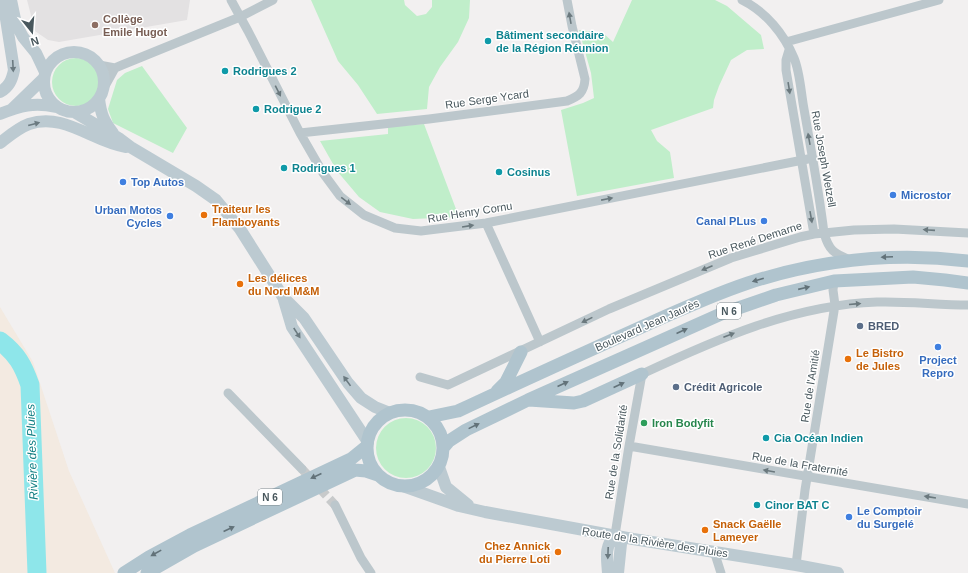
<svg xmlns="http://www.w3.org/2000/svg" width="968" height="573" font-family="Arial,sans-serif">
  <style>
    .education { fill: #e3e1e2 }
    .green { fill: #c0eeca }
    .sand { fill: #f3eae1 }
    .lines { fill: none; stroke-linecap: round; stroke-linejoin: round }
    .river { stroke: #8ee6ea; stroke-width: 19 }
    .street-tunnel { stroke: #c8cacb; stroke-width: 9; stroke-dasharray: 9 4.5; stroke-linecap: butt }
    .street { stroke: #bcc7cc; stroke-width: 9 }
    .secondary { stroke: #bccad1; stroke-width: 12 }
    .primary { stroke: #b0c4ce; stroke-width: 13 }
    .oneway { fill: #6b797e }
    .oneway2 { fill: #6b7a80 }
    .oneway3 { fill: #627279 }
    .education-dot { fill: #8d6e63; stroke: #fff; stroke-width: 1.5 }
    .culture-dot { fill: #0f9aa8; stroke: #fff; stroke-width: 1.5 }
    .shop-dot { fill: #3f7fe0; stroke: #fff; stroke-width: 1.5 }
    .food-dot { fill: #e8710a; stroke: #fff; stroke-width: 1.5 }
    .service-dot { fill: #5c6f8a; stroke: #fff; stroke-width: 1.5 }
    .leisure-dot { fill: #2e9e5b; stroke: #fff; stroke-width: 1.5 }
    .labels { text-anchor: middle; stroke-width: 3; stroke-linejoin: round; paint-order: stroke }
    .shield { fill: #fff; stroke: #7f898e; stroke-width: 1 }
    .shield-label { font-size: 10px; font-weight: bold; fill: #48575d }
    .education-label { font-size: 11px; font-weight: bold; fill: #785e54; stroke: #fff; text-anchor: start }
    .culture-label { font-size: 11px; font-weight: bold; fill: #0d838f; stroke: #fff; text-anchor: start }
    .street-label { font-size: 11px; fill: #48575d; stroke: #fff }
    .shop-label { font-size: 11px; font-weight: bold; fill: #366cbe; stroke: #fff; text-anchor: start }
    .food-label { font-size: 11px; font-weight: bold; fill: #c56008; stroke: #fff; text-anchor: start }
    .service-label { font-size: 11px; font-weight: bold; fill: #4e5e75; stroke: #fff; text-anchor: start }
    .leisure-label { font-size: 11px; font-weight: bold; fill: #27864d; stroke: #fff; text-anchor: start }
    .water-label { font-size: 12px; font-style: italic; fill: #107e82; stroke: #fff }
  </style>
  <rect width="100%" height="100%" fill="#f2f0f0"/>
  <path class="education" d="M27 0H190L187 20 59 42 48 40 35 31Z"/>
  <path class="green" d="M311 0H404L405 5 417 16 426 14 432 7V0H470L469 18 458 42 440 67 429 87 427 109 377 114 358 85 338 61Z
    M632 0H715L727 6 761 35 764 49 747 50 731 60 719 86 714 100 713 108 651 130 657 141 670 152 674 178 577 196 561 110 583 103 594 98 591 73 579 30 603 33 613 42Z
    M52 82a24 24 0 1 1 48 0a24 24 0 1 1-48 0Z
    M142 66 187 128 173 153 113 123 108 109 117 80 125 73Z
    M424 124 459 217 413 219 380 212 359 197 337 171 320 141 388 134V127Z
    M376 448a30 30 0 1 1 60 0a30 30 0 1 1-60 0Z"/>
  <path class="sand" d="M0 307 33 362 69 471 115 573H0Z"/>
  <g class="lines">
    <path class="river" d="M0 341C17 354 23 365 30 385L37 573"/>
    <path class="street-tunnel" d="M302 469 335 505"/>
    <path class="street" d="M231 0 248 31 300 133 323 173 340 196 364 215 395 228 421 231 486 223 813 158
      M742 0C766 12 784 34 794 58 800 72 801 93 804 109 811 150 819 191 824 233 829 251 834 253 850 260
      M786 42 939 0
      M789 50 786 60V70L814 234
      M99 65 115 68
      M105 86 115 68 122 65 240 17 273 0
      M300 133 429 119 567 101C579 96 584 93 585 79L572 26 567 0
      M486 223 540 342
      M420 377 448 385 609 309 731 258 800 237 814 234 854 230 894 229 968 233
      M228 393 302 469
      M629 446 968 504
      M335 505 361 558 371 573
      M615 535 629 446 642 374C717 339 793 305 877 302 907 301 938 305 968 305
      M714 551 721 573
      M796 565 805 490 835 305 833 290 834 281"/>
    <path class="secondary" d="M11 0 16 24 23 37 36 53 45 72
      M44 82a30 30 0 1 1 60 0a30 30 0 1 1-60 0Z
      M0 92C9 87 12 80 14 70L3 0
      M99 99C101 115 104 121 113 133
      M12 109 44 78
      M76 113 120 139 132 148 196 186 216 200 240 229 283 297 304 318 348 383 361 398 375 407 390 413
      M0 114C20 106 34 102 56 107
      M0 143C9 136 18 128 29 124 64 112 93 142 126 147
      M284 300 292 327 368 442
      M439 467 446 487 468 505
      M403 486 459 506 485 512 633 539 796 565 838 573
      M615 535 621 544 618 573
      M608 573C607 558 604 547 615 535"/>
    <path class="primary" d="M497 391 506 382 521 352
      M529 400 574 403 583 401 642 374
      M367 448a38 38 0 1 1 76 0a38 38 0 1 1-76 0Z
      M429 417 458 411C511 386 564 362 617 338 660 319 703 298 748 283 819 260 893 252 968 261
      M443 448 449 441 466 430 528 400 721 314 776 295 834 281 874 279 913 277 945 280 968 283
      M124 573 149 557 190 535 351 459 367 446
      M147 573 194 546 355 470 366 471 378 475"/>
  </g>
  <defs><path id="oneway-solid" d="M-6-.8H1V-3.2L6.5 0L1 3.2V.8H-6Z"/></defs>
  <g class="oneway">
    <use href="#oneway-solid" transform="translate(570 18) rotate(-100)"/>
    <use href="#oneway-solid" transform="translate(789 88) rotate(81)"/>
    <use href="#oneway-solid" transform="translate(278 91) rotate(63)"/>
    <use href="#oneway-solid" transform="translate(809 139) rotate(-100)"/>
    <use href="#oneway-solid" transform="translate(607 199) rotate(-11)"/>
    <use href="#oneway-solid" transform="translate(346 201) rotate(37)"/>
    <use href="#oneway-solid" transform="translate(811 217) rotate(80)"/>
    <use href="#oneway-solid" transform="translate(468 226) rotate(-9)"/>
    <use href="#oneway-solid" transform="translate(929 230) rotate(-176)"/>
    <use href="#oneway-solid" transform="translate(707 268) rotate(157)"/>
    <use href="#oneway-solid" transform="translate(855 304) rotate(-5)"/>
    <use href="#oneway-solid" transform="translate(587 320) rotate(154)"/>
    <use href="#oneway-solid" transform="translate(729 335) rotate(-21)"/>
    <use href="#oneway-solid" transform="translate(769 471) rotate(-170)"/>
    <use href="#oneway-solid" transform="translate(930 497) rotate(-171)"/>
  </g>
  <g class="oneway2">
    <use href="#oneway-solid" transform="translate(13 66) rotate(87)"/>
    <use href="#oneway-solid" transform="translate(34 124) rotate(-15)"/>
    <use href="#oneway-solid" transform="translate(297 333) rotate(57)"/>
    <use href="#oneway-solid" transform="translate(347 381) rotate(-126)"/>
    <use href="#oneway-solid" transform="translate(608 553) rotate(92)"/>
  </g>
  <g class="oneway3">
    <use href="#oneway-solid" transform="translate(887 257) rotate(177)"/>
    <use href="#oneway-solid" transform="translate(758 280) rotate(164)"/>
    <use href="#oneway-solid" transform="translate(804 288) rotate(-13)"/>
    <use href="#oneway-solid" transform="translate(682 331) rotate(-24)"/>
    <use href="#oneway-solid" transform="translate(563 384) rotate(-24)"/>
    <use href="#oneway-solid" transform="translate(619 385) rotate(-25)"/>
    <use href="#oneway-solid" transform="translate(474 426) rotate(-26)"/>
    <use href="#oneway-solid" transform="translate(316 476) rotate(155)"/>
    <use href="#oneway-solid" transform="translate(229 529) rotate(-25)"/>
    <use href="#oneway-solid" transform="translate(156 553) rotate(151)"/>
  </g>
  <circle class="education-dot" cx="95" cy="25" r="4"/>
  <g class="culture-dot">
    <circle cx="488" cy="41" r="4"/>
    <circle cx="225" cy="71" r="4"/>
    <circle cx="256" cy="109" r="4"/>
    <circle cx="284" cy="168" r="4"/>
    <circle cx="499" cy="172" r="4"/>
    <circle cx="766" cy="438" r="4"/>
    <circle cx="757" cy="505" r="4"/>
  </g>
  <g class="shop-dot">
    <circle cx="123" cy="182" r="4"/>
    <circle cx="893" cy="195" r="4"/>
    <circle cx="170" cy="216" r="4"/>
    <circle cx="764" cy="221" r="4"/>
    <circle cx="938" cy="347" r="4"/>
    <circle cx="849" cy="517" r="4"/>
  </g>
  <g class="food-dot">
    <circle cx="204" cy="215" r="4"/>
    <circle cx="240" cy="284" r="4"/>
    <circle cx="848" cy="359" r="4"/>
    <circle cx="705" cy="530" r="4"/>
    <circle cx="558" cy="552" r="4"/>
  </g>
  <g class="service-dot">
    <circle cx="860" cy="326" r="4"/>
    <circle cx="676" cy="387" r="4"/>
  </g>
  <circle class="leisure-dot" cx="644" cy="423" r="4"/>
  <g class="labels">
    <g class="shield">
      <rect x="717" y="303" width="24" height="16" rx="3"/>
      <rect x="258" y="489" width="24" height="16" rx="3"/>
    </g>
    <g class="shield-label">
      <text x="729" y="315">N 6</text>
      <text x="270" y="501">N 6</text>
    </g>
    <g class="education-label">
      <text x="103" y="23">Collège<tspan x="103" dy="13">Emile Hugot</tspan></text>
    </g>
    <g class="culture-label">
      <text x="496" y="39">Bâtiment secondaire<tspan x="496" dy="13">de la Région Réunion</tspan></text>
      <text x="233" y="75">Rodrigues 2</text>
      <text x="264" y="113">Rodrigue 2</text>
      <text x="292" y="172">Rodrigues 1</text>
      <text x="507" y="176">Cosinus</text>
      <text x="774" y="442">Cia Océan Indien</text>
      <text x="765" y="509">Cinor BAT C</text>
    </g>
    <g class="street-label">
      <text transform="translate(487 99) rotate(-8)" y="4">Rue Serge Ycard</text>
      <text transform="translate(824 159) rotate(80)" y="4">Rue Joseph Wetzell</text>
      <text transform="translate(470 212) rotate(-9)" y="4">Rue Henry Cornu</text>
      <text transform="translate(755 240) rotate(-18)" y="4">Rue René Demarne</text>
      <text transform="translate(647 325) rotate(-24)" y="4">Boulevard Jean Jaurès</text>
      <text transform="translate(810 386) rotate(-81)" y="4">Rue de l'Amitié</text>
      <text transform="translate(616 452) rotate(-81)" y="4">Rue de la Solidarité</text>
      <text transform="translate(800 464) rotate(10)" y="4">Rue de la Fraternité</text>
      <text transform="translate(655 542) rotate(9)" y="4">Route de la Rivière des Pluies</text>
    </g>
    <g class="shop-label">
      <text x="131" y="186">Top Autos</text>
      <text x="901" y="199">Microstor</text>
      <text x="162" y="214" text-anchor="end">Urban Motos<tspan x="162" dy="13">Cycles</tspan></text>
      <text x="756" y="225" text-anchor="end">Canal PLus</text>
      <text x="938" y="364" text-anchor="middle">Project<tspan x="938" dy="13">Repro</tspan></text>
      <text x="857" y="515">Le Comptoir<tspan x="857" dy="13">du Surgelé</tspan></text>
    </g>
    <g class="food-label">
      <text x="212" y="213">Traiteur les<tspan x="212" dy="13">Flamboyants</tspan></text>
      <text x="248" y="282">Les délices<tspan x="248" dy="13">du Nord M&amp;M</tspan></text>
      <text x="856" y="357">Le Bistro<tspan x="856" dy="13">de Jules</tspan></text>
      <text x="713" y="528">Snack Gaëlle<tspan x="713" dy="13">Lameyer</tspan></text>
      <text x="550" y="550" text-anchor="end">Chez Annick<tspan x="550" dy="13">du Pierre Loti</tspan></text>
    </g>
    <g class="service-label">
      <text x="868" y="330">BRED</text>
      <text x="684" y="391">Crédit Agricole</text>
    </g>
    <g class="leisure-label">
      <text x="652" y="427">Iron Bodyfit</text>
    </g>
    <g class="water-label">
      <text transform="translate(32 452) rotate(-92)" y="4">Rivière des Pluies</text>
    </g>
  </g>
  <g transform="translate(32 32) rotate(163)" stroke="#ffffff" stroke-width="3" paint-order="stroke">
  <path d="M0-3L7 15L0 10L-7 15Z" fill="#48575d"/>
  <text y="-6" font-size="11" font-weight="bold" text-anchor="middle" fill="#48575d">N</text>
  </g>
</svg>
